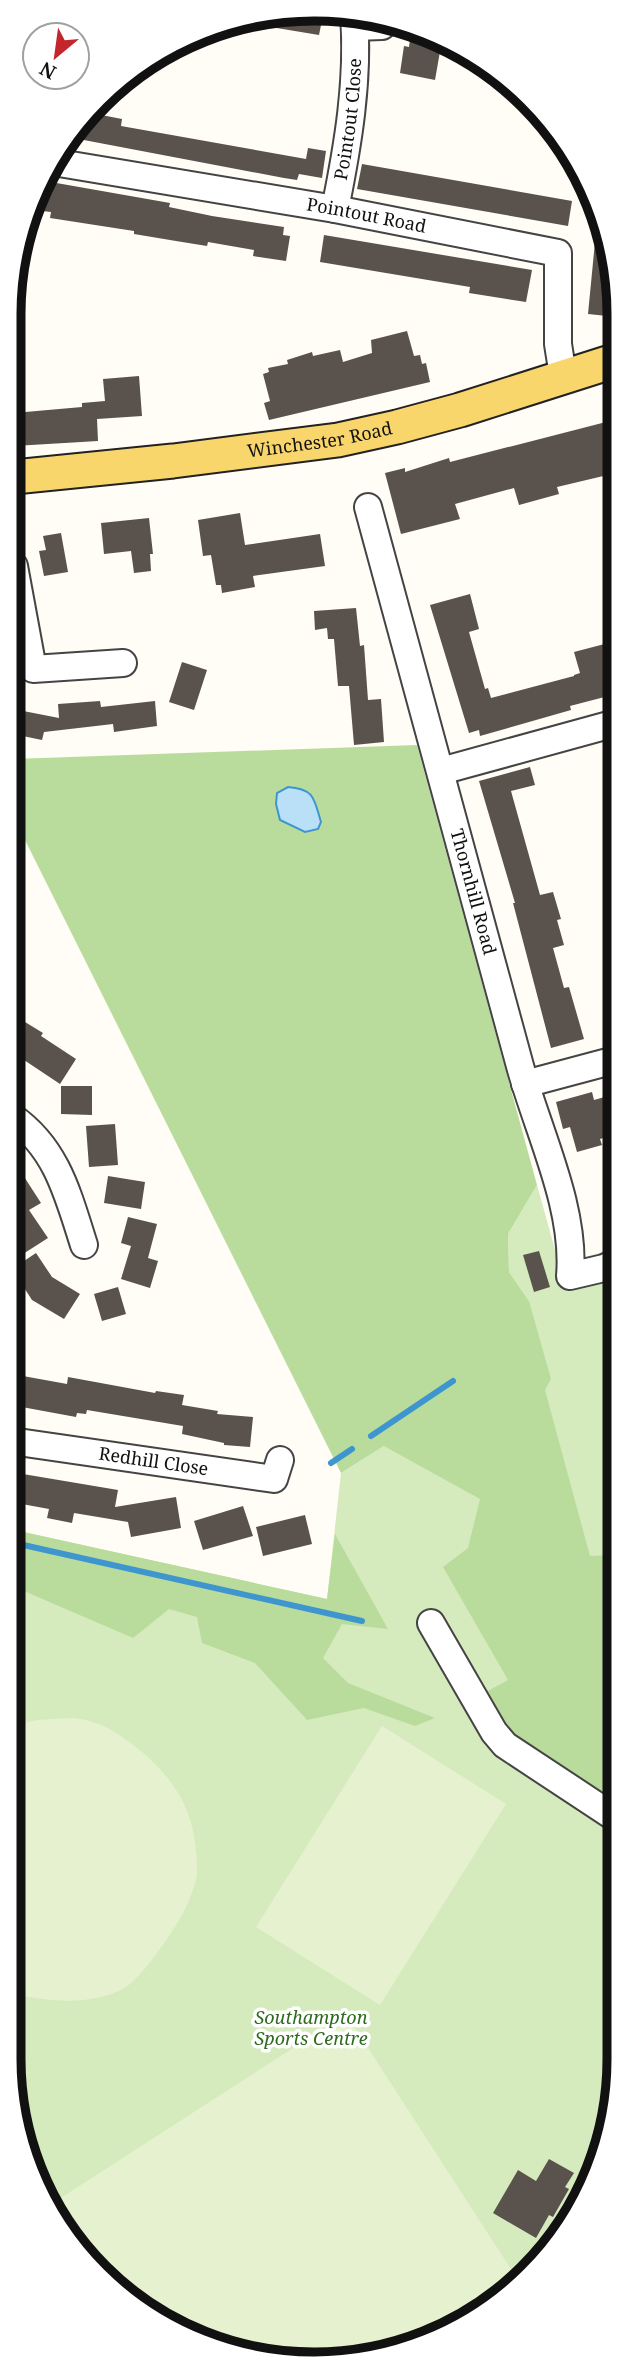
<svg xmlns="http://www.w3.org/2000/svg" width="628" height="2373" font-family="'Noto Serif',serif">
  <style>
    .green { fill: #d5ebbd }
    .forest { fill: #b9dc9c }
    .pitch { fill: #e6f2cf }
    .water { fill: #b9e0f7; stroke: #3f96cf; stroke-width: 2 }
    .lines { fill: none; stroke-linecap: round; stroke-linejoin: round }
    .stream { stroke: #3f96cf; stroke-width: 6 }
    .building { fill: #5a524d }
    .minor-casing { stroke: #444; stroke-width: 30 }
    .major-casing { stroke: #222; stroke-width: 37 }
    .minor { stroke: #fff; stroke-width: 26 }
    .major { stroke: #f9d66b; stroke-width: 33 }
    .labels { text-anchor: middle; stroke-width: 7; stroke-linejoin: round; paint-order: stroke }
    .street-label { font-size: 18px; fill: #111; stroke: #fff }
    .park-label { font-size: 18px; font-style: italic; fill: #2f6b1f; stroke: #fff }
    .rim { fill: none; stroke: #111; stroke-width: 9 }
  </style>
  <rect width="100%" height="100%" fill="#fffdf5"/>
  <path class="green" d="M537 1185 559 1264 615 1249 613 2118 578 2212 500 2301 393 2354 294 2364 179 2333 85 2261 32 2175 9 2059 10 1529 327 1599 341 1473 384 1446 529 1301 509 1272 508 1234Z"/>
  <path class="forest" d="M417 745 537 1185 508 1234 509 1272 529 1301 551 1379 545 1390 590 1556 614 1555V1799L510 1735 486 1692 508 1680 443 1567 468 1548 480 1499 384 1446 341 1473 13 816V759Z
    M10 1529 327 1599 335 1534 388 1629 342 1624 323 1658 348 1683 435 1718 415 1726 364 1708 307 1720 255 1663 202 1643 197 1617 169 1609 133 1638 10 1585Z"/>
  <path class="pitch" d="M72 1718C100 1720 120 1734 142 1752 174 1780 193 1808 196 1852 197 1862 198 1874 195 1884 188 1907 174 1930 160 1949 149 1963 135 1984 119 1991 83 2006 46 2001 9 1993L10 1725 38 1720Z
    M382 1726 506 1804 380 2005 256 1927Z
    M346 2014 516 2277 498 2296 453 2324 393 2354 294 2364 179 2333 85 2261 50 2205Z"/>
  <path class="water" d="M288 787C315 789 314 799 321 822L318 829 305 832 280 820 276 804 277 793Z"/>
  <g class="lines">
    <path class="stream" d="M371 1436 453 1381
      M331 1463 352 1449
      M10 1542 362 1621"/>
  </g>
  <path class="building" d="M253 15H323L319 35 252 24Z
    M418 31 442 40 435 80 400 73 404 46 409 47 410 39 416 41Z
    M91 113 122 119 121 126 306 159 308 148 326 151 322 178 299 174 297 180 284 178 68 137Z
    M362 164 572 201 568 226 357 189Z
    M45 181 170 203 169 207 212 216 284 227 283 235 290 236 286 261 253 256 254 250 208 242 207 246 176 241 134 234V231L50 218 51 212 33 210Z
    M598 211H600L617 275V317L588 314Z
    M324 235 532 270 526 302 469 293 470 287 320 262Z
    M407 331 414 356 420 355 422 364 426 363 430 382 269 420 264 403 270 401 263 374 269 372 268 368 288 364 287 360 312 352 313 356 340 350 343 362 372 353 371 340Z
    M139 376 142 416 97 419 98 441 14 446V413L82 407V403L105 401 103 379Z
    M606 422 607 425 616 422V473L557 487 559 494 519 505 514 488 455 504 460 519 401 534 385 473 405 468V472L449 458 450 462Z
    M240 513 245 545 320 534 325 566 253 576 255 587 222 593 221 585H216L211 555 203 556 198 520Z
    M149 518 153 554H150L151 571 134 573 131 551 104 554 101 523Z
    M61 533 68 572 44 576 39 551 46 550 43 536Z
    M470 594 479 629 469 632 485 689 488 688 491 698 574 676V675L580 673 574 652 616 641V694L570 706 571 710 480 736 479 730 469 733 430 605Z
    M356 608 360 646 364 645 368 700 381 699 384 742 354 745 349 686H338L334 639H328L327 628 315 630 314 611Z
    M182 662 207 670 194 710 169 702Z
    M100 701 101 707 155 701 157 726 114 732 113 724 44 732 42 740 13 734V709L59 718 58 704Z
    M530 767 535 785 511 791 540 895 553 892 561 919 557 920 564 945 553 948 564 988 569 987 584 1039 551 1048 513 903H515L479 781Z
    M12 1014 43 1033 41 1036 76 1059 60 1084 12 1052Z
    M61 1086H92V1115L61 1114Z
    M592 1092 594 1100 615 1094V1135L600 1139 602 1145 577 1152 570 1127 563 1129 556 1102Z
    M115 1124 118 1165 89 1167 86 1126Z
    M12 1158 41 1203 29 1210 48 1238 23 1254 11 1237V1230L19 1225 16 1219 11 1222Z
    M108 1176 145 1182 141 1209 104 1203Z
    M128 1217 157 1224 148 1258 158 1261 150 1288 121 1279 131 1246 121 1243Z
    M539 1251 550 1287 534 1292 523 1255Z
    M36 1253 52 1277 80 1294 64 1319 32 1300 12 1269Z
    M118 1287 126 1314 102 1321 94 1294Z
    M23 1376 67 1384 68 1377 155 1393 156 1391 184 1395 182 1405 218 1411 217 1414 253 1417 250 1447 224 1445V1443L182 1434 183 1426 87 1410 86 1414 77 1413 76 1417 11 1405V1379L23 1381Z
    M11 1472 118 1490 115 1507 176 1497 181 1528 131 1537 128 1522 74 1513 72 1523 47 1518 49 1509 11 1502Z
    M243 1506 253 1536 203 1550 194 1521Z
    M305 1515 312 1544 263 1556 256 1527Z
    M549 2159 574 2173 565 2187 569 2189 553 2217 549 2215 536 2238 493 2213 518 2170 536 2181Z"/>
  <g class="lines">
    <g class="minor-casing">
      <g id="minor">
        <path d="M355 27 382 26"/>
        <path id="s1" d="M53 162 335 209 558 253V344L563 376"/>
        <path id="s2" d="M335 209C348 145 359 80 354 15"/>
        <path id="s3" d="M368 507C419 693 470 879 520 1066 538 1132 576 1207 570 1276L604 1268 615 1263"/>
        <path d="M14 566 33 669 123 663"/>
        <path d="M441 771 616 723"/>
        <path d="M525 1084 615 1060"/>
        <path d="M12 1117C57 1148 68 1195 84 1245"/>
        <path id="s4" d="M11 1441 274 1479 280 1460"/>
        <path d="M431 1623 494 1732 505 1745 614 1817"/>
      </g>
    </g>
    <g class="major-casing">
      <g id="major">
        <path id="s5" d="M14 477 173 461 338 440 397 427 460 410 617 360"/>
      </g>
    </g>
    <use href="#minor" class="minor"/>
    <use href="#major" class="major"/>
  </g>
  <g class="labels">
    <g class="street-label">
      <text dy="6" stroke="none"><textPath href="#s2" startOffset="91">Pointout Close</textPath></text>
      <text dy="6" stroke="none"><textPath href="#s1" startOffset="318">Pointout Road</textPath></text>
      <text dy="6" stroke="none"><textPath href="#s5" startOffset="308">Winchester Road</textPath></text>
      <text dy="6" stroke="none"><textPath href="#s3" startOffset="399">Thornhill Road</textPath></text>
      <text dy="6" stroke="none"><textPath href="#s4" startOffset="144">Redhill Close</textPath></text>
    </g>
    <g class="park-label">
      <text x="311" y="2024">Southampton<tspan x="311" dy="21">Sports Centre</tspan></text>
    </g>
  </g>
  <path d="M0 0H628V2373H0ZM314 21H314A293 293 0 0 1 607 314V2059A293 293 0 0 1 314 2352H314A293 293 0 0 1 21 2059V314A293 293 0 0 1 314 21Z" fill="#fff" fill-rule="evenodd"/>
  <path class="rim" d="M314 21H314A293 293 0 0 1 607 314V2059A293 293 0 0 1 314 2352H314A293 293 0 0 1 21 2059V314A293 293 0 0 1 314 21Z"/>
  <g transform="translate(56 56) rotate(209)"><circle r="33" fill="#ffffff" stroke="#a0a0a0" stroke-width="2"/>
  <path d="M0-5L12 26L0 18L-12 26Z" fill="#c4262e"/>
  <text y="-10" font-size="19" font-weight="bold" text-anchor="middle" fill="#111111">N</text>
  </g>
</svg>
